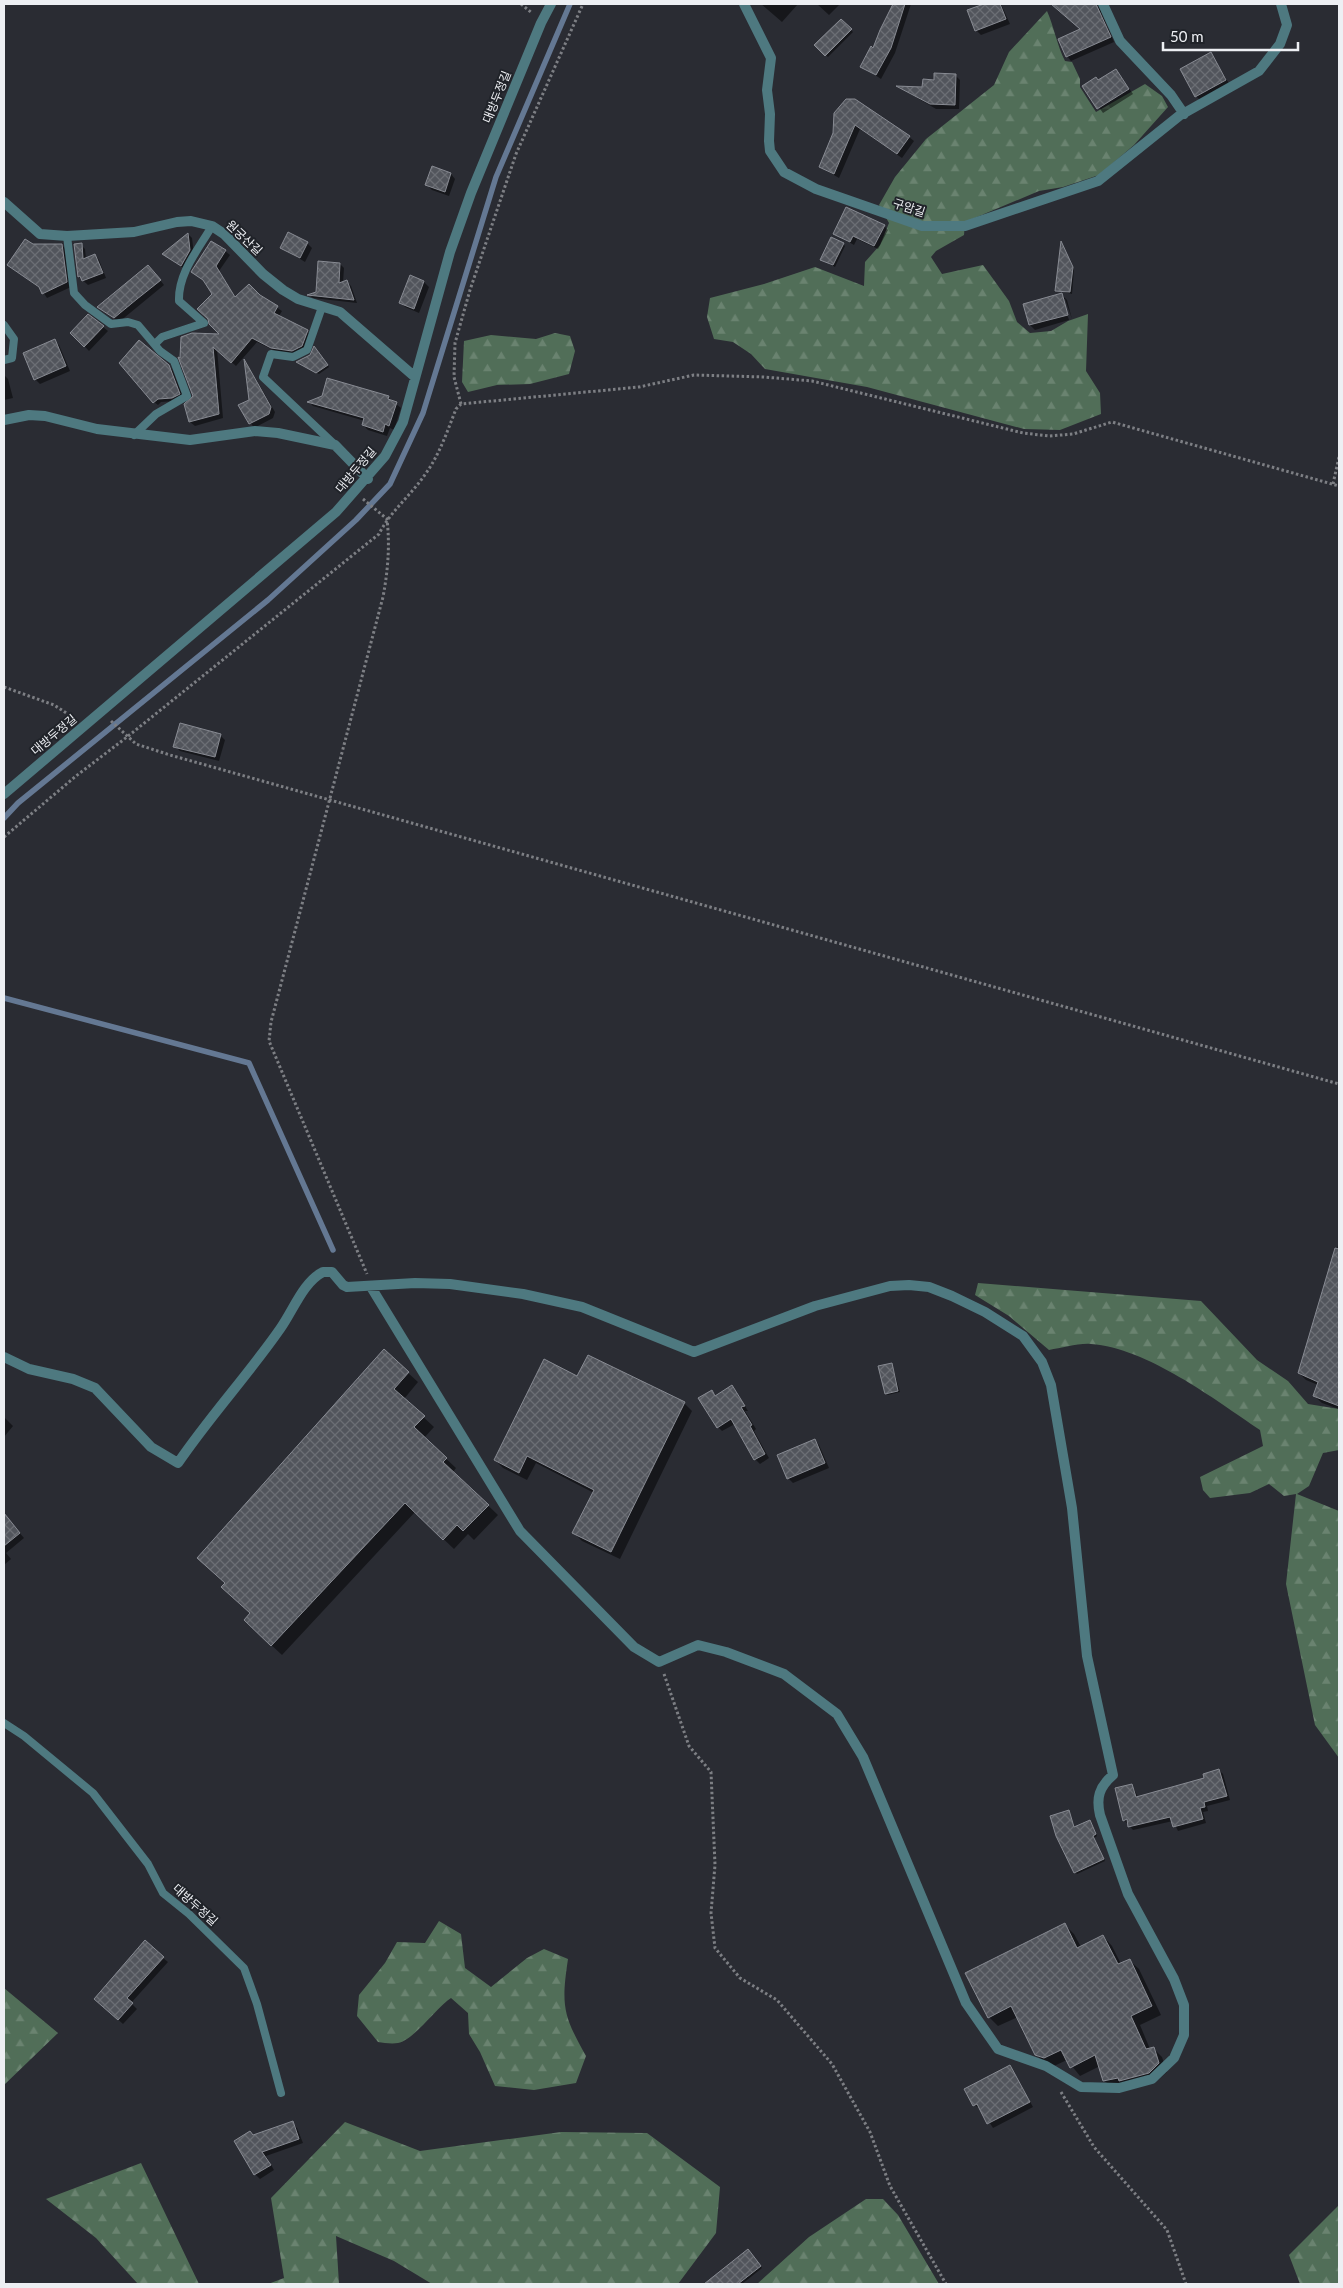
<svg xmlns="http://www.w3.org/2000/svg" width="1343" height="2288" font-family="Lato,'Noto Sans KR',sans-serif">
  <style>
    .forest { fill: url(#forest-firs) }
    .shadow { fill: #0007 }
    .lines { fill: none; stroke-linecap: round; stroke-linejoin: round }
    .stream { stroke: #647893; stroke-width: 5.5 }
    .building { fill: url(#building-cross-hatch); stroke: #888b93 }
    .path { stroke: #7d7f84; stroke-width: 3; stroke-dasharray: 2.5 2.5; stroke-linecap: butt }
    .lane { stroke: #4e7980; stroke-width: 8 }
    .street { stroke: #4e7980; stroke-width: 10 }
    .labels { text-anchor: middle; stroke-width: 4; stroke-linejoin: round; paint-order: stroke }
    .street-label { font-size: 12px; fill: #edeff3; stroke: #202329 }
  </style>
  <defs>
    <pattern id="forest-firs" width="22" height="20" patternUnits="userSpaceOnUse" patternTransform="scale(1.25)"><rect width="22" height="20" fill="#516e58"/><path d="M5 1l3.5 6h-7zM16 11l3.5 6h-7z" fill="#6a8370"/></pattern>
    <pattern id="building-cross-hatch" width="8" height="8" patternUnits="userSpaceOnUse" patternTransform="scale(1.25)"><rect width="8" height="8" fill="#52555c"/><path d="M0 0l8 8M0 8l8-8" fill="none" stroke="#6b6e74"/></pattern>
  </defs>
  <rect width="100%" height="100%" fill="#2a2c33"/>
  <path class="forest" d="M1047 11C1054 27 1057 45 1065 61L1072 62 1080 79V87L1096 112 1145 84 1162 96 1168 107 1134 145 1099 175 1063 187 1039 191 965 222 964 235 936 251 931 257 942 274 983 265 1009 301 1017 322 1030 333 1051 331 1068 321 1088 314 1086 371 1100 393 1101 414 1060 430 1024 429 867 387 765 369 751 354 733 342 714 339 707 317 710 298 764 284 815 267 864 286 865 262 880 245 889 223 879 205 895 177 926 139 994 85 1009 52Z
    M555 333 570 336 575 351 569 374 530 384 497 385 468 392 462 382 464 341 491 335 536 339Z
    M978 1283 1201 1301 1257 1360 1288 1381 1308 1404 1339 1409V1450L1323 1453 1309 1486 1297 1494 1339 1511V1758L1315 1725 1286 1584 1296 1494 1284 1496 1269 1484 1250 1493 1210 1498 1203 1490 1200 1477 1263 1446 1260 1430C1214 1399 1147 1348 1091 1344 1078 1343 1062 1348 1049 1350L1009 1316 975 1295Z
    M439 1921 461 1934 465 1968 491 1987 527 1958 544 1949 568 1959C561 2006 563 2015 586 2056L576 2083 534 2090 495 2086 480 2052 469 2034 468 2013 451 1998C436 2008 414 2040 398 2043 392 2044 384 2043 378 2042L357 2016 359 1995 385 1963 397 1942 425 1943Z
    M4 1988 58 2033 4 2085Z
    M345 2122 420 2151 561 2132 647 2133 720 2187 716 2233 678 2284H432L394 2261 336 2236 339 2284H268L284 2278 271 2198Z
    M141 2163 199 2284H138L96 2238 46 2199Z
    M866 2199H883L898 2215 939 2284H757L809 2237Z
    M1339 2205V2284H1300L1289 2255Z"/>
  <path class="shadow" d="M761 4H798L782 22Z
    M817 4H840L829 15Z
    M895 4H911L895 53 881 79 862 66 874 50 881 31Z
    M988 4H1001L1010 24 981 35 976 30 969 11Z
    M1053 4H1101V12L1114 42 1071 61 1067 56 1081 30Z
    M841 20 853 32 828 57 816 45Z
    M1211 54 1230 85 1201 101 1196 96Z
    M1116 70 1133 94 1103 113 1084 86 1099 81Z
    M955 75 960 80 959 109H936L899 87 923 88 935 81Z
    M835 113 909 137 914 141 902 158 860 129 839 178 820 167 835 134Z
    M451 174 455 179 449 196 432 190 427 185Z
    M884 226 888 230 878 249 857 239 854 245 835 234Z
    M188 234 192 238 194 255 186 270 164 254Z
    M307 243 312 248 305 262 281 247Z
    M843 244 845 246 835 267 824 261Z
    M1062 244 1074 270 1072 294 1056 290Z
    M62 245 66 250 71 287 47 298 41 289 8 265 33 246Z
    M75 245H81L85 249 86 259 95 255 99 260 106 278 88 285 79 277Z
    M225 251 230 255 219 271 236 298 259 296 282 311 279 316 312 335 307 350 297 355 277 352 257 342 236 366 217 349 223 418 195 426 190 422 194 397 180 359 222 335 214 295 206 282 193 272Z
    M340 264 344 268 343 283 347 282 351 286 357 303 313 298 310 295 317 293Z
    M153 271 164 285 119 322 99 307Z
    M411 277 424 282 429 287 419 313 405 307 401 303Z
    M1062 295 1067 300 1072 319 1065 299H1062L1069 320 1035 330 1030 325Z
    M103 327 108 331 89 351 72 333Z
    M54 341 59 345 70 371 40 384 35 379Z
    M316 350 329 367 319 374 300 364Z
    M246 362 275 412 273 418 254 428 240 406 250 401Z
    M168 366 172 369 183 397 176 401 161 402 158 405 154 402Z
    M4 375 8 379 13 398 4 400Z
    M388 397 401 408 394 430 390 428 387 436 368 430 363 425 365 421 313 406 309 402Z
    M220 735 225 740 219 761 180 751 175 746Z
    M1339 1242V1409L1322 1403 1314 1396 1318 1385 1306 1380 1299 1373Z
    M384 1351 418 1382 404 1399 434 1427 424 1438 456 1468 453 1472 498 1515 474 1540 468 1534 454 1549 415 1512 282 1655 255 1630 252 1614Z
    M892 1364 900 1392 888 1395 886 1393Z
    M578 1377 684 1403 692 1411 620 1559 582 1541 574 1533 594 1493 536 1463 527 1480 503 1468 495 1460Z
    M711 1391 716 1396 736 1391 748 1411H745L756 1429 754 1431 769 1458 760 1464 755 1459 735 1424 722 1431 718 1427Z
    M4 1417 13 1426 4 1437Z
    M815 1441 819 1445 829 1468 793 1483 788 1478Z
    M4 1515 24 1538 6 1553 11 1559 4 1565Z
    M1219 1770 1223 1774 1230 1800 1207 1806 1208 1811 1203 1812 1206 1823 1178 1831 1173 1821 1133 1830 1124 1820 1116 1789 1132 1785 1138 1797 1206 1779Z
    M1069 1812 1075 1828 1090 1822 1092 1824 1097 1836 1094 1838 1105 1861 1077 1874 1075 1872Z
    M1065 1925 1074 1934 1081 1947 1103 1936 1112 1946 1121 1964 1129 1960 1139 1969 1161 2015 1140 2025 1150 2049 1153 2048 1162 2057 1167 2072 1158 2080 1113 2089 1104 2080 1100 2066 1080 2076 1067 2060 1054 2066 1046 2064 1036 2054 1018 2017 998 2026 989 2017Z
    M163 1958 168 1962 131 2003 137 2009 123 2024 100 2003Z
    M1010 2066 1033 2107 993 2128 981 2109 974 2105Z
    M292 2123 297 2128 303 2143 266 2156 274 2170 260 2179 255 2174 254 2136Z
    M748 2251 762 2268 742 2284H706Z"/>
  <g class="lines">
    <path class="stream" d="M4 818 18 803 268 600 356 520 390 484 423 413 496 177 570 4
      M4 998 249 1063 333 1250"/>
  </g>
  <path class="building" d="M893 4H905L891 48 876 75 860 67 871 46 873 48 880 30Z
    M984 4H1000L1006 19 975 31 967 10Z
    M1051 4H1096L1111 37 1066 57 1058 39 1080 29Z
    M841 19 852 29 825 56 814 45Z
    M1211 52 1226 80 1195 97 1180 69Z
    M1116 69 1129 89 1097 109 1082 86 1096 77 1098 80Z
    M934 73 956 74 955 105 930 104 896 86 922 87 923 79 934 80Z
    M846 99H855L910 136 897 154 855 125 834 174 819 167 833 133 834 113Z
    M432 166 451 173 445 192 425 185Z
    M846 207 885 225 874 246 853 236 850 242 833 234Z
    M288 232 308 242 300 258 280 248Z
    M188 233 190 250 181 266 162 254Z
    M831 237 844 243 833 265 820 260Z
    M25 239 33 244H62L67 282 42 294 39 287 7 265Z
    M211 241 226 250 216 266 235 297 249 284 260 295 278 306 274 313 308 330 302 346 292 351 271 348 252 338 231 363 213 347 219 414 189 422 184 404 193 396 178 357 180 358 181 337 192 333 219 334 209 324 208 319 197 309 212 294 203 280 191 272Z
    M1061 241 1073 267 1070 292 1055 291Z
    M82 243 83 259 95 254 103 273 82 281 80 276 78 277 74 244Z
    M318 261 340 263 339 283 347 280 354 300 307 295 316 292Z
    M148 265 161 280 137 299 114 318 97 307Z
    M410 275 424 281 414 309 399 303Z
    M1062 293 1068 315 1029 325 1023 304Z
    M88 314 104 326 84 347 70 333Z
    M55 339 66 366 34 380 23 353Z
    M139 340 169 365 180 394 172 398 158 399 153 403 119 363Z
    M314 346 328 365 316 373 296 362 310 355Z
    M244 359 271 407 269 414 249 424 238 405 249 400Z
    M327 378 389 396 388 399 397 402 389 426 385 424 383 432 362 425 364 418 307 402 322 396Z
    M180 723 221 734 215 757 173 747Z
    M1335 1248 1339 1249V1406L1313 1396 1318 1382 1298 1373Z
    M384 1349 409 1372 394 1389 425 1416 414 1427 447 1458 443 1462 489 1505 463 1531 457 1525 443 1540 405 1503 271 1646 244 1620 250 1613 221 1587 225 1583 197 1558Z
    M588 1355 685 1402 611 1552 572 1533 594 1490 527 1456 519 1473 494 1460 544 1359 577 1376Z
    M892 1363 898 1391 885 1394 878 1366Z
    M732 1385 745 1406 741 1407 752 1425 750 1426 765 1454 754 1460 731 1419 717 1428 698 1398 712 1390 715 1396Z
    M815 1439 825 1463 787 1479 777 1455Z
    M4 1513 20 1533 4 1546Z
    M1219 1769 1227 1796 1204 1802 1205 1807 1200 1808 1203 1819 1173 1827 1170 1817 1128 1827 1127 1819 1123 1821 1115 1788 1132 1784 1136 1797 1204 1778 1203 1774Z
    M1069 1810 1074 1827 1090 1820 1096 1834 1093 1836 1104 1859 1074 1873 1056 1836 1050 1816Z
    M1065 1923 1077 1948 1103 1935 1118 1964 1130 1959 1152 2006 1131 2016 1146 2049 1154 2047 1159 2063 1149 2073 1119 2081 1118 2078 1103 2081 1095 2055 1070 2068 1061 2050 1044 2058 1035 2055 1011 2006 988 2018 965 1973Z
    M145 1940 164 1957 127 1998 133 2003 118 2020 94 1999Z
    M1010 2065 1030 2102 987 2124 977 2104 973 2106 964 2089Z
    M293 2121 299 2139 262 2152 271 2165 254 2175 234 2141 250 2131 253 2135Z
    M748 2249 761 2266 738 2284H704Z"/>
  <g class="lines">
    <path class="path" d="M521 4 532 13
      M461 404 454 377 455 343 470 290 516 154 583 4
      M1333 484 1339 457
      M363 499 387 519C390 546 388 570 383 597L271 1022 269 1041 367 1274
      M4 687 54 705 74 718
      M111 721 136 744 170 755 1339 1084
      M4 837 76 776 127 737 379 534C390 512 410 496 424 476 439 456 447 432 456 409L461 404 639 387 694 375 764 377 812 381 1023 433 1049 436 1073 434 1112 422 1339 486
      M664 1674 689 1746 711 1772 715 1865 711 1913 715 1948 740 1978 777 2000 832 2064 870 2132 890 2186 946 2284
      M1061 2092 1094 2147 1167 2230 1186 2284"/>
    <path class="lane" d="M67 236 74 293 85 305 111 324 128 322 138 325 160 351 174 361 187 396 156 414 134 435
      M322 307 307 350 293 357 271 354 263 377 335 445
      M4 325 14 339 12 358 4 360
      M155 344 162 337 204 323 179 301C178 273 198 250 212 226
      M4 1723 24 1736 93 1793 148 1864 163 1893 189 1914 244 1968 257 2004 281 2093"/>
    <path class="street" d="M744 4 771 58 767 90 770 114 769 141 770 151 784 172 816 189 922 226H965L1098 181 1179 116 1259 71 1280 44 1287 25 1281 4
      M1103 4 1120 41 1171 95 1184 114
      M4 202 40 234 67 236 134 232 177 222 191 221 212 226 224 234 263 274 283 290 298 299 340 312 415 377
      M4 420 29 415 45 416 97 429 190 440 255 431 278 433 335 445 368 479
      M4 794 336 512 385 456 403 422 450 252 471 193 541 23 551 4
      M4 1357 29 1369 73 1379 95 1388 151 1447 178 1463C210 1416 248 1375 280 1329 293 1311 303 1282 323 1272H332L343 1285 347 1287 415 1283 450 1284 523 1294 582 1307 694 1352 815 1306 890 1286 909 1285 929 1287 952 1296 985 1312 1023 1336 1042 1362 1051 1385 1072 1508 1087 1656 1113 1775C1099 1787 1096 1798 1100 1815L1128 1894 1174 1979 1184 2005V2035L1174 2058 1152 2079 1119 2088 1081 2087 1046 2066 998 2049 966 2003 863 1757 837 1714 784 1674 726 1652 698 1645 659 1662 634 1647 520 1531 371 1287"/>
  </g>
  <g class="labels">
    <g class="street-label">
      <text transform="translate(497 97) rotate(-68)" y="4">대방두정길</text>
      <text transform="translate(909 208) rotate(18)" y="4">구암길</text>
      <text transform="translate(244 238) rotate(43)" y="4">원궁산길</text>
      <text transform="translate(356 470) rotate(-50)" y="4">대방두정길</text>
      <text transform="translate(54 735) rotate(-40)" y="4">대방두정길</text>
      <text transform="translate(195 1905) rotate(42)" y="4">대방두정길</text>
    </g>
  </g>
  <rect width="1343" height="2288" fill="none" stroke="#edeff3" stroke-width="10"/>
  <path d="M1163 42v8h135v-8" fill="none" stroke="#edeff3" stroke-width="2.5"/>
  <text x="1170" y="42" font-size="15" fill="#edeff3" stroke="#202329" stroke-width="4" paint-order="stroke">50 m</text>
</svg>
